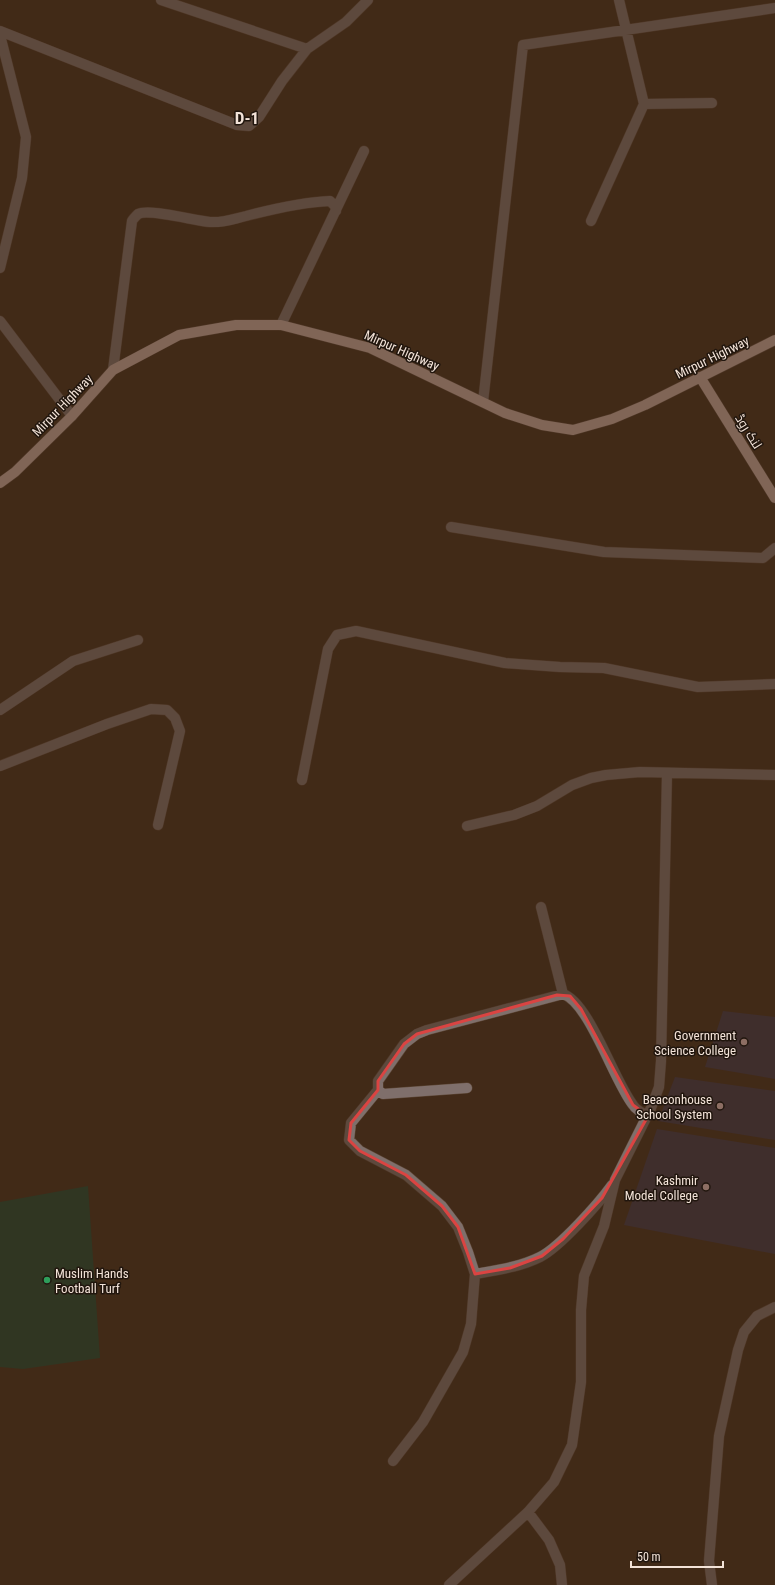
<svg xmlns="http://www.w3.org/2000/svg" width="775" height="1585" font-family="'Roboto Condensed',Cairo,sans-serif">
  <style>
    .education { fill: #3c3445 }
    .green { fill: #1c452f }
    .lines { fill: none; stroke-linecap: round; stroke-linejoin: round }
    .minor-casing { stroke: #5e4837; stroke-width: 11 }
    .major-casing { stroke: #5e4837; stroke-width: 11 }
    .minor { stroke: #7f6f6b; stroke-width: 10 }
    .major { stroke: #ccada3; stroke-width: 10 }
    .marked { fill: none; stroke: #da4442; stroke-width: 3; stroke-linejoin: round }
    .education-dot { fill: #8d6e63; stroke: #21160e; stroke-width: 1.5 }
    .leisure-dot { fill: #2e9e5b; stroke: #21160e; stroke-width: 1.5 }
    .labels { text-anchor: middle; stroke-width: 3; stroke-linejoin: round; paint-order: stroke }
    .street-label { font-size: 13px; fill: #f3e3d8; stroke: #21160e }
    .poi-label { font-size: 13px; fill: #f3e3d8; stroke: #21160e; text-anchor: end }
    .district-label { font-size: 17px; font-weight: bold; fill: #f3e3d8; stroke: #21160e }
  </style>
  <rect width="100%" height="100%" fill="#422a18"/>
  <path class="education" d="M723 1011 775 1017V1079L705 1067Z
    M675 1077 775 1091V1140L658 1121Z
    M657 1129 775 1148V1254L624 1225Z"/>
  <path class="green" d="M88 1186 100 1358 23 1369 0 1367V1202Z"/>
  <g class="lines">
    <g class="minor-casing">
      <path id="minor" d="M161 0 307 49
        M619 0 644 104
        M0 31 237 125 249 126 259 117 282 81 307 49 346 22 368 0
        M0 35 26 137 22 178 0 268
        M591 221 644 104 712 103
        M0 321 72 416
        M281 325 364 151
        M113 370 132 221C133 219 136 216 138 214 149 208 195 221 210 222 224 223 233 219 246 216 273 209 302 202 330 201L335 206 336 211
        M483 402 523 45 775 8
        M451 527 604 552 763 558 775 548
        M0 710 73 661 138 640
        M0 766 107 724 151 709 167 710 175 718 180 731 158 825
        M302 780 328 649 337 635 356 631 505 663 560 667 604 668 698 687 775 684
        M467 826 514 815 537 806 572 785 591 778 606 775 640 772 775 775
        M541 907 563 994
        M378 1090 383 1094 467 1088
        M475 1274C498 1270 520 1267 540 1257 560 1247 599 1203 612 1185
        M393 1461 423 1422 463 1352 471 1324 475 1274 468 1252 458 1227 442 1206 406 1175 360 1151 349 1140 351 1123 378 1090V1081L404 1044 417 1034 427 1030 563 994C589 1002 614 1081 633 1105 636 1110 642 1113 648 1116
        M528 1512 549 1540 560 1565 562 1585
        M449 1585 528 1512 554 1482 572 1445 581 1382V1310L584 1276 604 1226 615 1180 651 1108 659 1087 661 1061 667 773
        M712 1585 709 1561 719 1436 738 1350 744 1332 757 1316 775 1307"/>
    </g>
    <g class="major-casing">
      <path id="major" d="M700 377 775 498
        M0 483 15 472 72 416 113 370 179 335 236 325H281L370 348 505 413 542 425 573 430 612 419 645 405 775 340"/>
    </g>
    <use href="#minor" class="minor"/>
    <use href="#major" class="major"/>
  </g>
  <path d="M0 0H775V1585H0ZM557 995 570 996 581 1009 633 1105 648 1116 602 1198 563 1239 542 1256 510 1268 475 1274 458 1227 442 1206 406 1175 360 1151 349 1140 351 1123 378 1090V1081L404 1044 417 1034Z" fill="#422a18" fill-opacity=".55" fill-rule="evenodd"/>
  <path class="marked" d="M557 995 570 996 581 1009 633 1105 648 1116 602 1198 563 1239 542 1256 510 1268 475 1274 458 1227 442 1206 406 1175 360 1151 349 1140 351 1123 378 1090V1081L404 1044 417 1034Z"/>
  <g class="education-dot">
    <circle cx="744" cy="1042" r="4"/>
    <circle cx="720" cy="1106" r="4"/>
    <circle cx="706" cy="1187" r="4"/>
  </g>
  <circle class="leisure-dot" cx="47" cy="1280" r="4"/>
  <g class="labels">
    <g class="street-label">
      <text transform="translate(402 350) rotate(24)" y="5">Mirpur Highway</text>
      <text transform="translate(712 357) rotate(-26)" y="5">Mirpur Highway</text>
      <text transform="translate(62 405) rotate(-46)" y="5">Mirpur Highway</text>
      <text transform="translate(749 431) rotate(58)" y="5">لنک روڈ</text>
    </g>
    <g class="poi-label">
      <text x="736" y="1040">Government<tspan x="736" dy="15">Science College</tspan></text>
      <text x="712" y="1104">Beaconhouse<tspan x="712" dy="15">School System</tspan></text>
      <text x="698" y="1185">Kashmir<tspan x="698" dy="15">Model College</tspan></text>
      <text x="55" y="1278" text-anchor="start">Muslim Hands<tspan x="55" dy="15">Football Turf</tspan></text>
    </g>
    <g class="district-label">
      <text x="247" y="124">D-1</text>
    </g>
  </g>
  <path d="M631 1561v6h92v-6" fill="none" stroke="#f3e3d8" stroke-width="2"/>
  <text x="637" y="1561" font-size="12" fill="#f3e3d8" stroke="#21160e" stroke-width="3" paint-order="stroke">50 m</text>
</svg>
